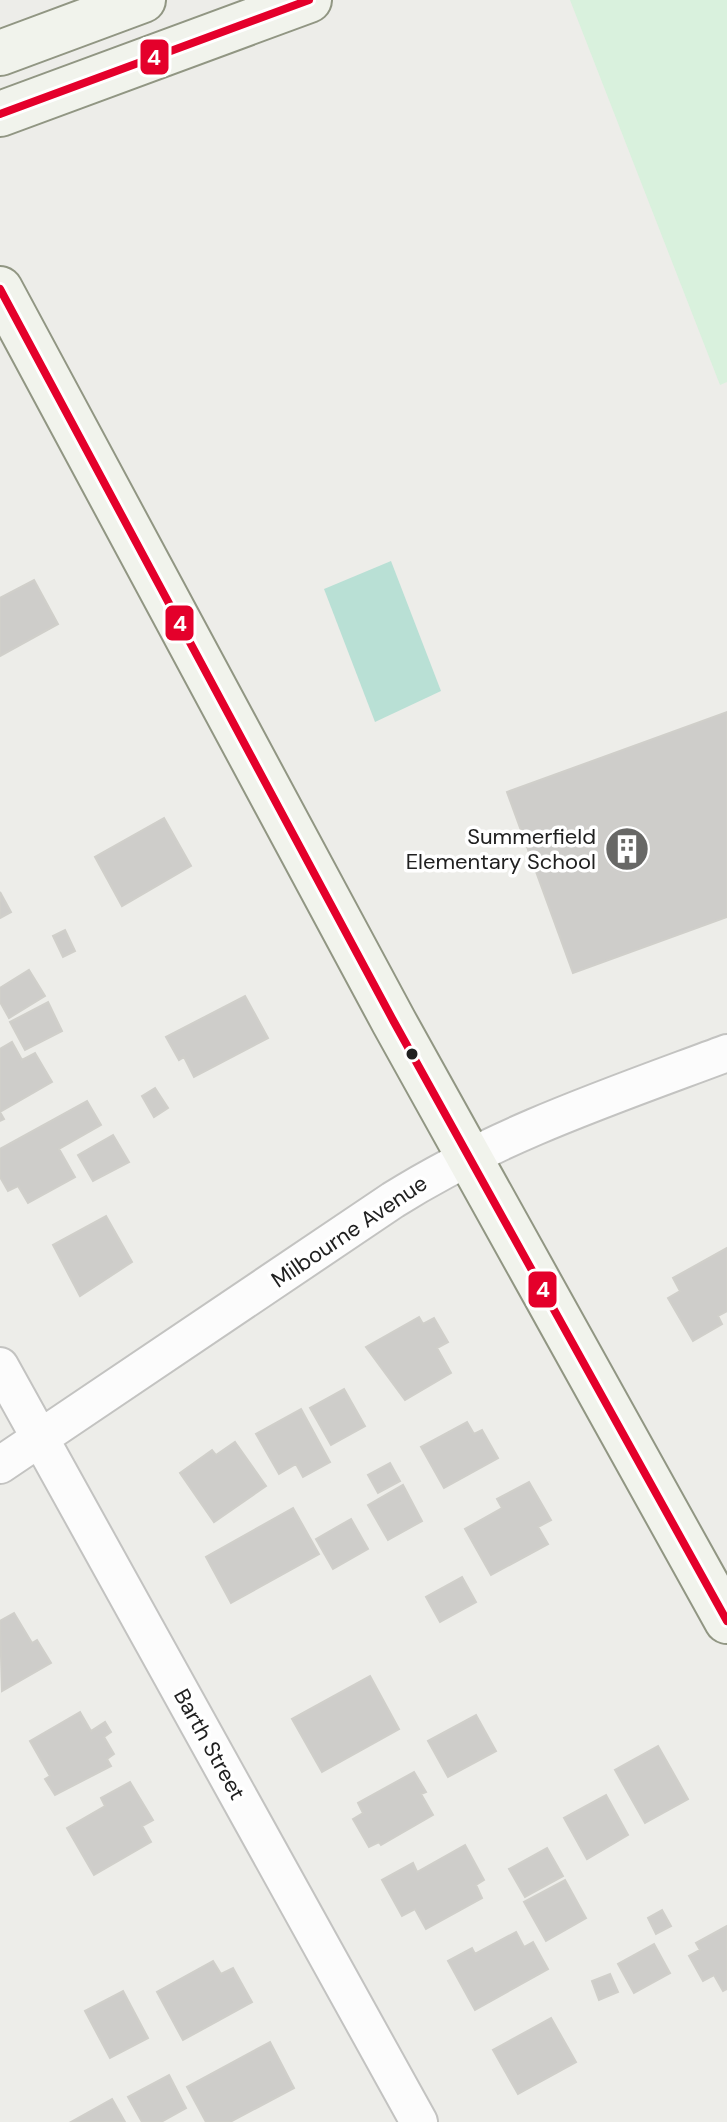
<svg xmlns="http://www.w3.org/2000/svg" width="727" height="2122" font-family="'DM Sans',sans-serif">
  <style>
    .park { fill: #d9f1dd }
    .pitch { fill: #b9e0d5 }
    .building { fill: #cecdca; stroke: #d0cfca; stroke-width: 2 }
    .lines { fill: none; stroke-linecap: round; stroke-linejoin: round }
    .street-casing { stroke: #c3c3c1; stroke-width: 40 }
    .secondary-casing { stroke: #919683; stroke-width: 48 }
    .street { stroke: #fcfcfc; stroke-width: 36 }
    .secondary { stroke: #f1f3ec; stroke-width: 44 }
    .bus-1-casing { stroke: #fff; stroke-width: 14 }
    .bus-1 { stroke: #e4002b; stroke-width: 8 }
    .bus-dot { fill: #202020; stroke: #fff; stroke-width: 3 }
    .labels { text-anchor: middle; stroke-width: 7; stroke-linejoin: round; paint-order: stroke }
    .poi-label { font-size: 22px; fill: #202020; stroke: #fff; text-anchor: end }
    .street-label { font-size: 22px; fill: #202020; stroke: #fff }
    .line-badge { stroke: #fff; stroke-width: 3 }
    .badge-label { font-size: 22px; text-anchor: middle; font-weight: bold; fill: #fff }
  </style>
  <rect width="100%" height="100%" fill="#edede9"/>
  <path class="park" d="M570 0H727V382L720 385Z"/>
  <path class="pitch" d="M391 561 441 691 375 722 324 589Z"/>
  <path class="building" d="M34 580 58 624 0 656V598Z
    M727 712V917L573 973 507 792Z
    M164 818 191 866 122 906 95 857Z
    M0 892 11 912 0 918Z
    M65 930 75 951 63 957 53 936Z
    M29 970 45 996 9 1018 0 1002V988Z
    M245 996 268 1038 194 1077 184 1057 179 1060 166 1037Z
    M48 1002 62 1031 25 1050 10 1022Z
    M12 1042 22 1060 35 1053 52 1082 0 1112 4 1119 0 1121V1049Z
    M155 1088 168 1108 154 1117 142 1096Z
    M87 1101 101 1125 59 1149 75 1177 28 1203 18 1186 8 1191 0 1177V1149Z
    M113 1135 129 1162 93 1181 78 1155Z
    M106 1216 132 1262 80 1296 53 1245Z
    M727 1248V1311L718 1316 722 1324 693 1341 668 1298 680 1291 673 1278Z
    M419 1317 423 1324 434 1318 448 1342 437 1348 451 1373 405 1400 366 1347Z
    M344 1389 365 1426 331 1445 310 1408Z
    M301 1409 330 1462 303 1477 296 1464 279 1474 256 1434Z
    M467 1422 474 1434 482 1430 498 1458 444 1488 421 1447Z
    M235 1442 266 1486 214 1522 180 1473 212 1450 216 1455Z
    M390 1463 400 1481 378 1493 368 1475Z
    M529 1482 551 1520 538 1527 548 1544 491 1575 465 1529 502 1508 497 1499Z
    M403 1485 422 1521 388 1540 368 1505Z
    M293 1508 319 1554 231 1603 206 1557Z
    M351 1519 368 1549 333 1569 316 1539Z
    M462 1577 476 1602 440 1622 426 1597Z
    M14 1613 32 1643 37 1640 51 1663 2 1691 0 1621Z
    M370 1676 399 1729 322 1772 292 1719Z
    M80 1712 91 1731 105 1722 111 1732 104 1737 114 1754 107 1759 111 1766 55 1795 45 1779 50 1776 30 1741Z
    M476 1715 496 1751 448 1777 428 1741Z
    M658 1746 688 1799 645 1823 615 1770Z
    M414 1772 426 1792 421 1794 433 1815 381 1845 379 1842 369 1847 353 1819 363 1813 358 1803Z
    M130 1782 153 1820 142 1826 151 1842 94 1875 67 1828 105 1806 101 1798Z
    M606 1795 628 1835 587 1859 564 1818Z
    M465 1845 484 1880 476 1885 482 1898 426 1929 415 1909 402 1916 382 1880 413 1863 417 1872Z
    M547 1848 563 1876 525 1897 509 1869Z
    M565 1880 586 1918 546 1941 524 1902Z
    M662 1910 671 1926 656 1934 648 1918Z
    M727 1926V1989L723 1991 714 1975 703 1981 689 1956 700 1950 696 1943Z
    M516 1932 524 1947 533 1942 548 1969 475 2010 448 1961 472 1948 475 1954Z
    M654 1944 670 1973 634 1993 618 1964Z
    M213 1961 221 1974 233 1968 252 2002 183 2040 157 1992Z
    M610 1974 618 1992 599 2000 592 1981Z
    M123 1991 148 2038 110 2058 85 2011Z
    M551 2018 576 2062 518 2094 493 2050Z
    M270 2042 294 2088 230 2122H206L187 2087Z
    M169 2075 186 2108 161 2122H142L128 2097Z
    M112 2099 125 2122H71Z"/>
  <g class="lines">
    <g class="street-casing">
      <path id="street" d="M0 1366 419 2122
        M0 1465 393 1200C498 1134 612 1096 727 1053"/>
    </g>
    <g class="secondary-casing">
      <path id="secondary" d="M0 53 143 0
        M0 114 309 0
        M0 289 394 1022 727 1621"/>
    </g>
    <use href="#street" class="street"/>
    <use href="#secondary" class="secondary"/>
    <g class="bus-1-casing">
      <path id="bus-1" d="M0 114 309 0
        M0 289 394 1022 727 1621"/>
    </g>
    <use href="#bus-1" class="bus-1"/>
  </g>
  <defs>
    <g id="building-disc" transform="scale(2.3)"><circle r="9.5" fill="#686866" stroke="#fff"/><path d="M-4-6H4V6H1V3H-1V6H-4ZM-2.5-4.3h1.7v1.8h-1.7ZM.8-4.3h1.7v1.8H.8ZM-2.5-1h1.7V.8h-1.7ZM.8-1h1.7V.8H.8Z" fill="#fff"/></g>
  </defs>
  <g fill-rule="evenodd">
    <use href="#building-disc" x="627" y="849"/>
  </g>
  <circle class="bus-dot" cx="412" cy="1054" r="7"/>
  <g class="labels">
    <g class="poi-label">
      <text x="596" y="844">Summerfield<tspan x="596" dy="25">Elementary School</tspan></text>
    </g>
    <g class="street-label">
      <text transform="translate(349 1231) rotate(-34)" y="8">Milbourne Avenue</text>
      <text transform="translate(210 1744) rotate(61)" y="8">Barth Street</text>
    </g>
  </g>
  <g class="line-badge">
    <rect x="139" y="38" width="31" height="38" rx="8" fill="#e4002b"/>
    <rect x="164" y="604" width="31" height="38" rx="8" fill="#e4002b"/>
    <rect x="527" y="1270" width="31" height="39" rx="8" fill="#e4002b"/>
  </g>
  <g class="badge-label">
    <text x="154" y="65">4</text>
    <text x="180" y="631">4</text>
    <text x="543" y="1297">4</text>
  </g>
</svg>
